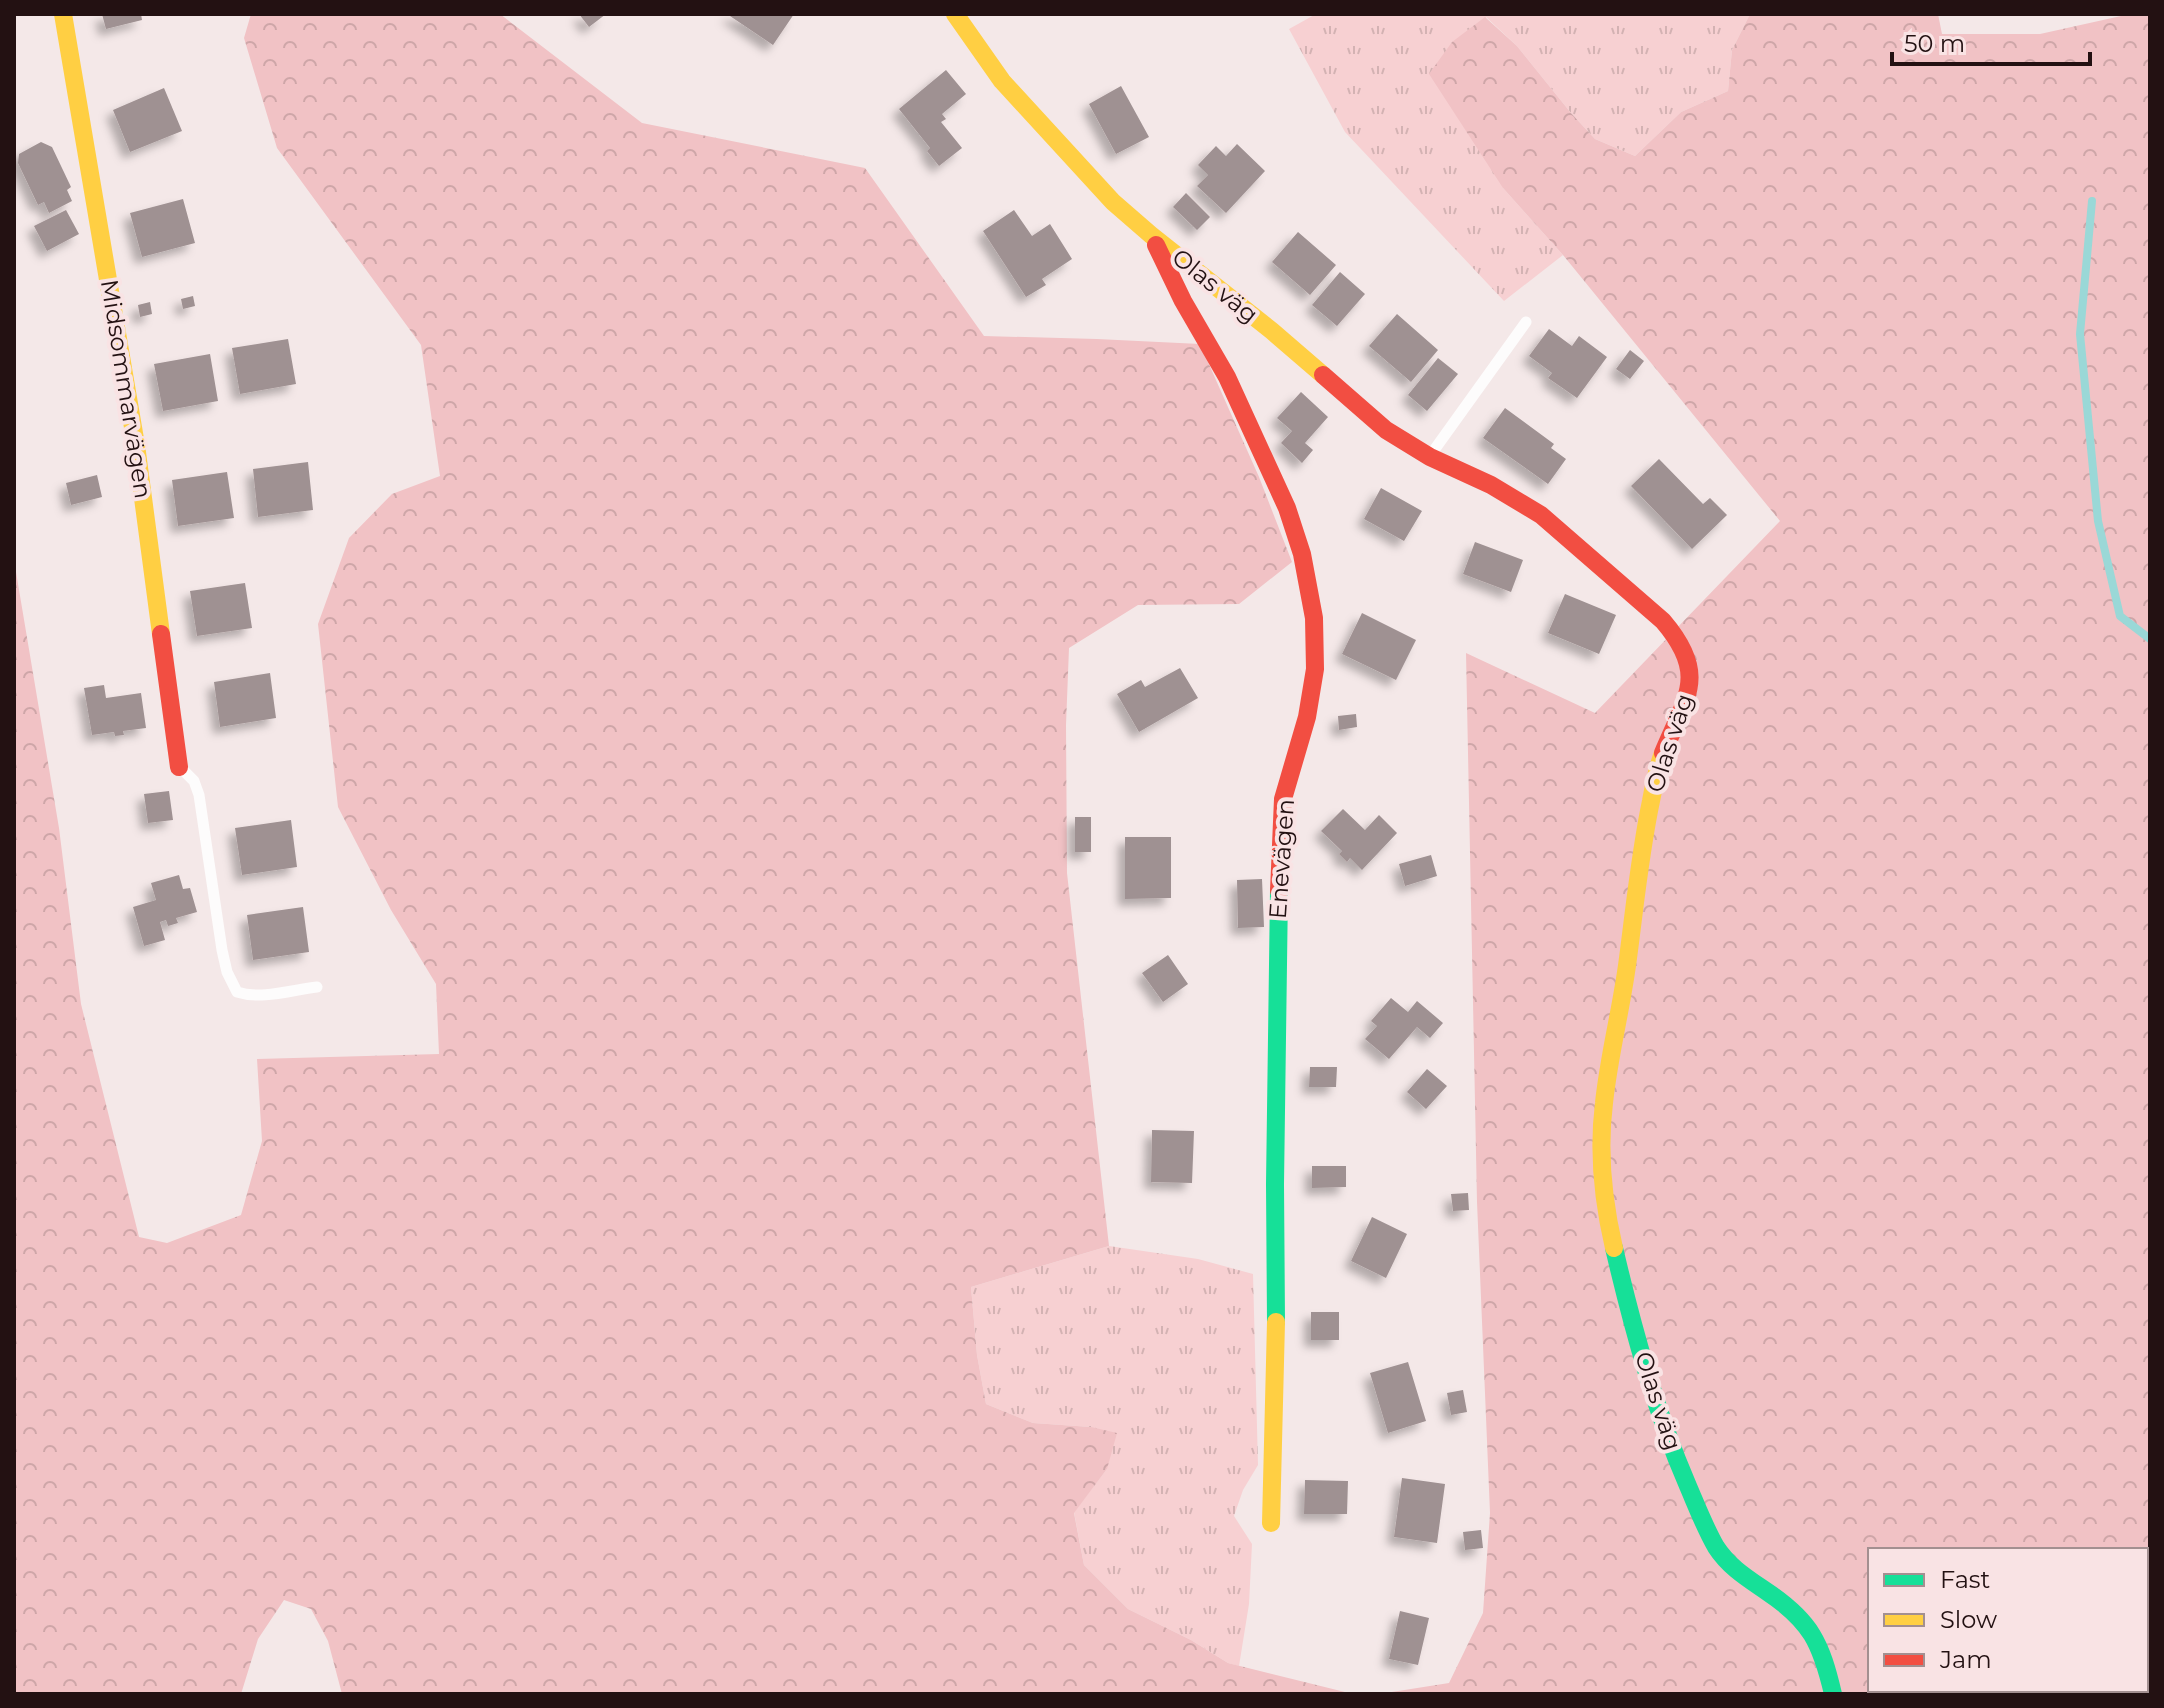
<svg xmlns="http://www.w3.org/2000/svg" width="2164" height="1708" font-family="Montserrat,sans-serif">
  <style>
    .grass { fill: url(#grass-tufts) }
    .forest { fill: url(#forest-crowns); fill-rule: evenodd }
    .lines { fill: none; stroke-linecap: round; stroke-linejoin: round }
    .stream { stroke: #9ad8d7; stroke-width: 8 }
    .building { fill: #9f9192; filter: url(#shadow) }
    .lane { stroke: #fdfcfc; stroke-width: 11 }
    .fast { stroke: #16e098; stroke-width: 18 }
    .slow { stroke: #ffcf43; stroke-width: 18 }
    .jam { stroke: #f24e42; stroke-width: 18 }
    .labels { text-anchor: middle; stroke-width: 8; stroke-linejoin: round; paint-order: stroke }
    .street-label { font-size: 24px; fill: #231112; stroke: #f9e3e4 }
  </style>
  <defs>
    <pattern id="grass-tufts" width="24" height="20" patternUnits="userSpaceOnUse" patternTransform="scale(2)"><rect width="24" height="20" fill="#f7d0d2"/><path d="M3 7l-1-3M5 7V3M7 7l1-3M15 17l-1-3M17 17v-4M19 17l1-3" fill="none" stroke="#d3b2b3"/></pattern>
    <pattern id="forest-crowns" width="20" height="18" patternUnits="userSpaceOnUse" patternTransform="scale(2)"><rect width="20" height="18" fill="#f1c2c5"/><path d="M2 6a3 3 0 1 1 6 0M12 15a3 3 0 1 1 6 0" fill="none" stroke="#cea6a8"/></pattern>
    <filter id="shadow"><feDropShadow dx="-7" dy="7" stdDeviation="4" flood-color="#0004"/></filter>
  </defs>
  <rect width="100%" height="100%" fill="#f4e8e8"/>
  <path class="grass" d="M1316 14H1750L1732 50 1728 91 1681 112 1635 156 1595 139 1571 113 1517 46 1486 17 1503 188 1563 255 1504 301 1345 132 1289 29Z
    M1109 1246 1198 1259 1253 1274 1258 1465 1243 1490 1234 1516 1252 1544 1249 1604 1239 1666 1228 1663 1191 1640 1128 1609 1084 1565 1074 1512 1107 1469 1091 1427 1033 1423 986 1404 977 1355 971 1287Z"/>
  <path class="forest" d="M251 14H500L642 123 865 168 984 336 1097 339 1200 344 1259 477 1292 562 1239 604 1138 605 1069 648 1066 725 1067 873 1109 1246 971 1287 977 1355 986 1404 1033 1423 1091 1427 1117 1433 1107 1469 1074 1513 1084 1565 1128 1609 1191 1640 1228 1663 1353 1694H342L328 1641 311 1609 284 1600 258 1639 241 1694H14V560L59 828 81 1004 139 1237 167 1243 241 1215 262 1141 257 1059 439 1054 436 984 391 910 338 807 318 624 349 538 392 494 440 476 421 345 277 148 244 38Z
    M1750 14H1938L1942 34H2040L2130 14H2150V1694H1379L1449 1683 1483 1613 1490 1513 1477 1202 1466 653 1595 713 1780 521 1563 255 1503 188 1429 74 1452 42 1485 17 1517 46 1571 113 1595 139 1635 156 1681 112 1728 91 1732 50ZM1870 1550H2146V1690H1870Z"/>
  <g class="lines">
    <path class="stream" d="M2092 201 2080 334 2098 521 2120 616 2150 639"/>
  </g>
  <path class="building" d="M102 14H141L142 20 106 29Z
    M579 14H606L589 27Z
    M727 14H794L773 45Z
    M946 70 966 94 942 114 946 119 941 122 962 148 939 166 927 151 930 148 899 109Z
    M1121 86 1149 137 1116 154 1089 104Z
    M164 88 182 131 130 152 113 110Z
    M41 142 52 147 71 187 67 190 72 201 49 213 44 202 38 205 18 163 19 154Z
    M1237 144 1265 171 1226 213 1197 186 1208 175 1198 165 1216 146 1226 156Z
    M1186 193 1210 217 1197 230 1173 207Z
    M183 199 195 243 142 257 130 213Z
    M66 210 79 234 47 251 34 226Z
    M1014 210 1032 236 1050 224 1072 259 1042 279 1046 285 1026 297 983 231Z
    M1298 232 1336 265 1310 295 1272 262Z
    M1340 272 1365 294 1337 326 1312 305Z
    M193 296 195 306 183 309 181 299Z
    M150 302 152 314 140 317 138 305Z
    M1397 314 1438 350 1411 382 1369 346Z
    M1549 329 1572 346 1579 336 1607 357 1577 398 1548 378 1552 373 1529 356Z
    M288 339 296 384 240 394 232 348Z
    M1630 350 1644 361 1630 379 1616 369Z
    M210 354 218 401 163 411 154 364Z
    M1438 358 1458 374 1427 411 1408 395Z
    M1301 392 1328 417 1305 443 1313 450 1302 463 1281 443 1292 431 1277 418Z
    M1505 408 1554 444 1551 448 1566 459 1548 484 1483 438Z
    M1659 459 1703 504 1710 498 1727 515 1692 549 1631 486Z
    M308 462 313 510 258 517 253 469Z
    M227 472 234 518 178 526 172 480Z
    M97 475 102 497 71 505 66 483Z
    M1381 488 1422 511 1404 541 1364 519Z
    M1475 542 1523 560 1511 592 1463 574Z
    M245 583 252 628 197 636 190 591Z
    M1565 594 1616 615 1599 654 1548 633Z
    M1362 613 1416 640 1396 680 1342 654Z
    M1180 668 1198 698 1139 732 1117 694 1141 680 1145 687Z
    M270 673 276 718 220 727 214 682Z
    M104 685 106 698 141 693 146 728 123 731 124 735 115 736 114 732 92 735 84 688Z
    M1356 714 1357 727 1339 730 1338 716Z
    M169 791 173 820 148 823 144 794Z
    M1343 809 1365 830 1379 815 1397 833 1362 870 1350 858 1347 862 1339 854 1342 851 1321 831Z
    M1075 817H1091V852H1075Z
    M291 820 297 867 242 875 235 828Z
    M1125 837H1171V898L1125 899Z
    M1431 855 1437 876 1405 886 1399 864Z
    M179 875 183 889 190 888 197 912 176 918 178 923 168 926 166 920 160 922 165 940 144 946 133 907 156 900 151 883Z
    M1262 879 1264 927 1238 928 1237 880Z
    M303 907 309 952 253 960 247 915Z
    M1168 955 1188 984 1163 1002 1142 973Z
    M1391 998 1408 1012 1417 1001 1443 1023 1430 1038 1417 1027 1389 1059 1365 1039 1377 1026 1371 1021Z
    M1310 1067H1337L1336 1087H1309Z
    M1427 1069 1447 1086 1426 1109 1407 1092Z
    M1152 1130 1194 1131 1192 1183 1151 1182Z
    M1312 1166H1346V1187L1312 1188Z
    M1468 1193 1469 1210 1453 1211 1451 1194Z
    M1372 1217 1407 1234 1386 1278 1351 1261Z
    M1311 1312H1339V1340H1311Z
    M1408 1362 1426 1421 1388 1433 1370 1373Z
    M1463 1390 1467 1412 1451 1415 1447 1393Z
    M1402 1478 1445 1484 1437 1543 1394 1537Z
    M1305 1480 1348 1481 1347 1514H1304Z
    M1481 1530 1483 1548 1465 1550 1463 1532Z
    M1400 1611 1429 1618 1418 1665 1389 1659Z"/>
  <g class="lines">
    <path class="lane" d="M1432 453 1526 322
      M182 769 194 781 199 795 222 950 227 972 237 992C262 1000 291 990 317 987"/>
    <path class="fast" d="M1614 1248C1633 1329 1655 1410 1688 1486 1697 1507 1705 1528 1716 1547 1729 1567 1747 1578 1766 1591 1811 1621 1821 1643 1833 1694
      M1276 1322 1275 1184 1279 891"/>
    <path class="slow" d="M63 14 136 445 161 634
      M955 14 1002 81 1113 202 1151 235 1272 331 1323 375
      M1614 1248C1603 1201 1598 1151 1604 1103 1609 1054 1622 1007 1628 958 1635 905 1640 853 1651 801 1654 785 1657 768 1663 753
      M1271 1523 1276 1322"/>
    <path class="jam" d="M1156 245 1183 301 1227 377 1287 508 1302 554 1314 618 1315 669 1307 717 1283 799 1279 891
      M1323 375 1386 430 1430 457 1491 485 1541 515 1663 621C1709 675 1686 697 1663 753
      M161 634 179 767"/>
  </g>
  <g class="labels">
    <g class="street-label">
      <text transform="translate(1215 286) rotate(39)" y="8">Olas väg</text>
      <text transform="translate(126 389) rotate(81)" y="8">Midsommarvägen</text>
      <text transform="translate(1670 743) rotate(-72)" y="8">Olas väg</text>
      <text transform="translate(1282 859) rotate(-86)" y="8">Enevägen</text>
      <text transform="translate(1658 1401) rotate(72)" y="8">Olas väg</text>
    </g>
  </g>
  <rect width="2164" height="1708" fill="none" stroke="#231112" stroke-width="32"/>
  <rect x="1868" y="1548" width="280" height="144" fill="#f9e3e4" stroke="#a38f90" stroke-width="2"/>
  <rect x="1884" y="1574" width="40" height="12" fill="#16e098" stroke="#a38f90" stroke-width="2"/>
  <text x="1940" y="1588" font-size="24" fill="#231112">Fast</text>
  <rect x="1884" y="1614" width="40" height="12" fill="#ffcf43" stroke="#a38f90" stroke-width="2"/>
  <text x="1940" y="1628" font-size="24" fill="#231112">Slow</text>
  <rect x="1884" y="1654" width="40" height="12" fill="#f24e42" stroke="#a38f90" stroke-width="2"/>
  <text x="1940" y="1668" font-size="24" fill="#231112">Jam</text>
  <path d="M1892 52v12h198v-12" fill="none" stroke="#231112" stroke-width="4"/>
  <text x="1904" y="52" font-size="24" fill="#231112" stroke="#f9e3e4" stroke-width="6" paint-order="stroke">50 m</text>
</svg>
